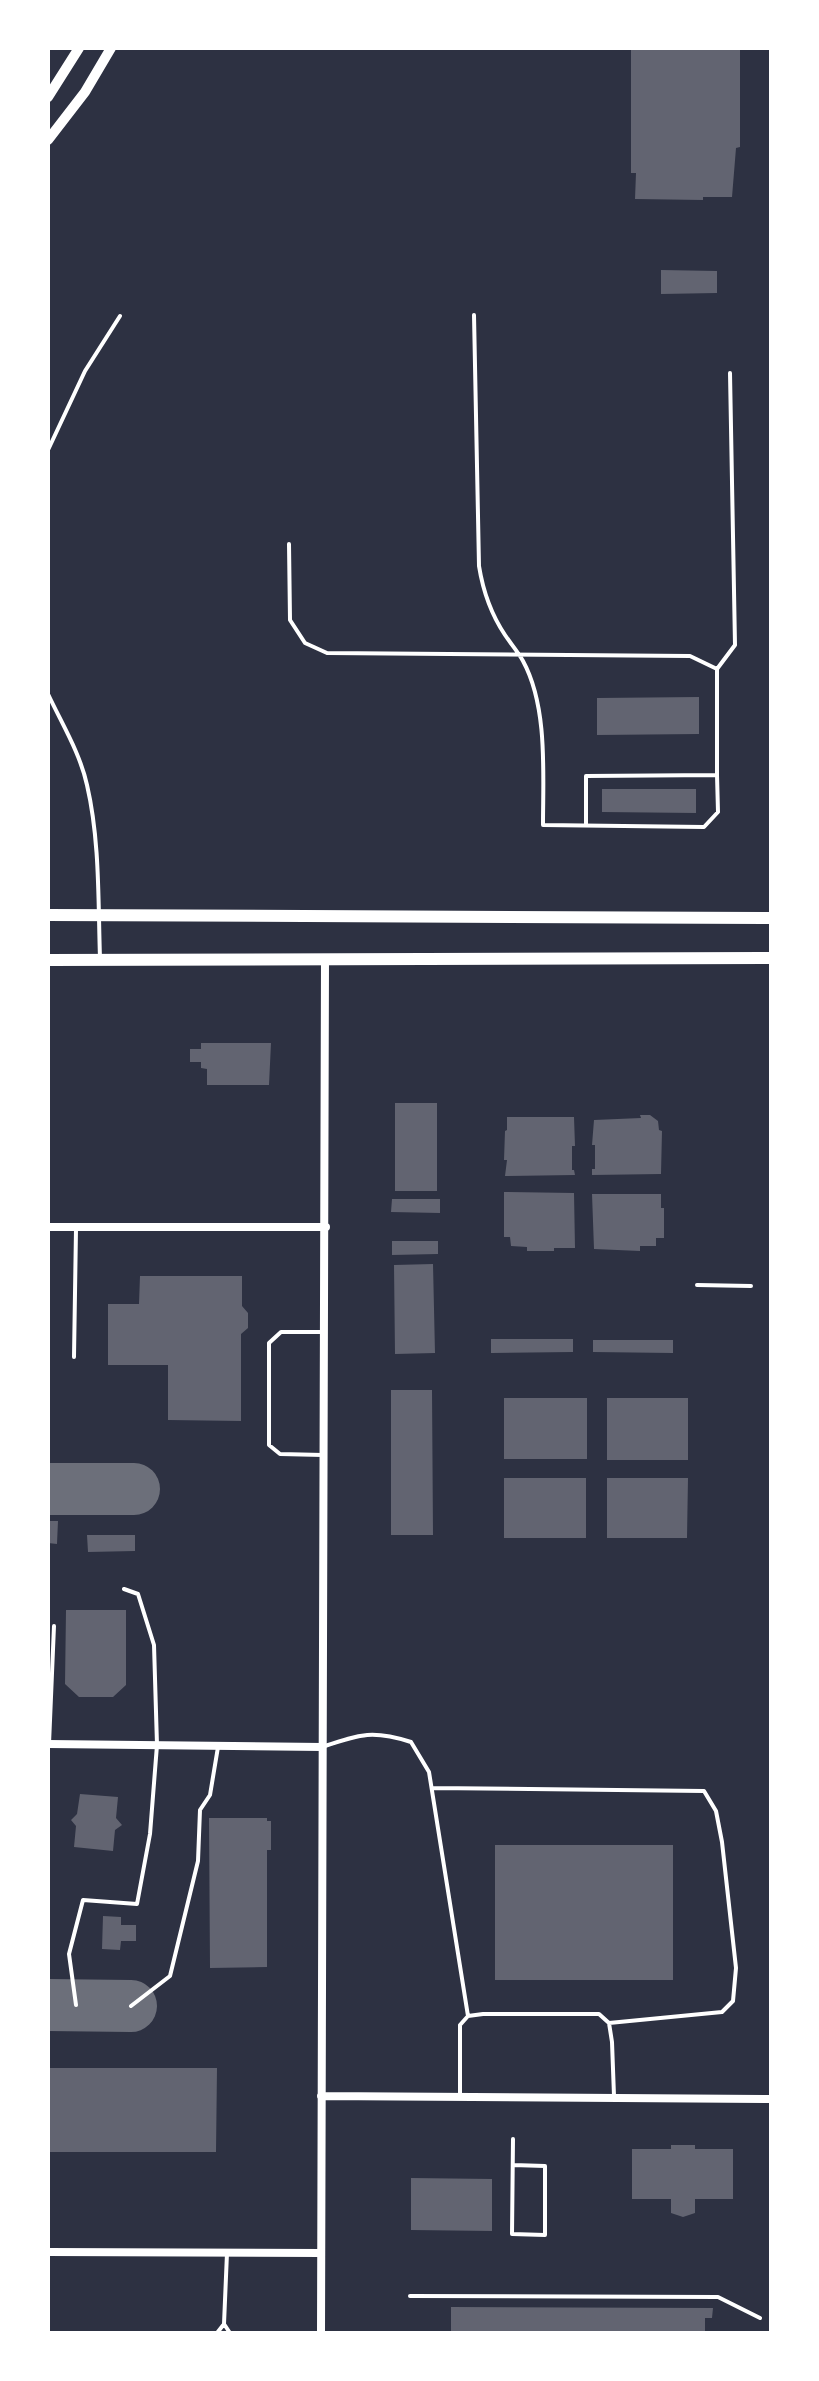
<svg xmlns="http://www.w3.org/2000/svg" width="819" height="2381" font-family="Cabin,sans-serif">
  <style>
    .lines { fill: none; stroke-linecap: round; stroke-linejoin: round }
    .taxiway { stroke: #6c6f7a; stroke-width: 52 }
    .building { fill: #626471 }
    .service { stroke: #fff; stroke-width: 4 }
    .minor { stroke: #fff; stroke-width: 8 }
    .tertiary { stroke: #fff; stroke-width: 10 }
    .secondary { stroke: #fff; stroke-width: 12 }
  </style>
  <rect width="100%" height="100%" fill="#2d3142"/>
  <g class="lines">
    <path class="taxiway" d="M48 1489H134
      M48 2005 131 2006"/>
  </g>
  <path class="building" d="M631 48H740V147L736 148 732 197H703V200L635 199 636 173H631Z
    M661 270 717 271V293L661 294Z
    M699 697V734L597 735V698Z
    M602 789H696V813L602 812Z
    M201 1043H271L269 1085H207V1069L201 1068V1062H190V1049H201Z
    M395 1103H437V1191H395Z
    M640 1115H650L658 1121 659 1130 662 1131 661 1174 592 1175V1169H595V1145H592L594 1120 641 1118Z
    M507 1117H574L575 1146H572V1170H574L575 1175 505 1176 507 1160H504L505 1131 507 1130Z
    M504 1192 574 1193 575 1248H554V1251H527V1247L511 1246 510 1237H504Z
    M592 1194H661V1208H664V1238H656V1246H640V1251L594 1249Z
    M392 1199H440V1213L391 1212Z
    M392 1241H438V1254L392 1255Z
    M433 1264 435 1353 395 1354 394 1265Z
    M140 1276H242V1306L248 1313V1328L241 1334V1421L168 1420V1365H108V1304H139Z
    M491 1339H573V1352L491 1353Z
    M593 1340H673V1353L593 1352Z
    M391 1390H432L433 1535H391Z
    M504 1398H587V1459H504Z
    M607 1398H688V1460H607Z
    M504 1478H586V1538H504Z
    M607 1478H688L687 1538H607Z
    M48 1521H58L57 1544 48 1543Z
    M87 1535H135V1551L88 1552Z
    M66 1610H126V1685L113 1697H79L65 1684Z
    M80 1794 118 1797 116 1818 122 1825 115 1830 113 1851 74 1847 76 1826 71 1820 77 1814Z
    M209 1818H267V1821H271V1850H267V1967L210 1968Z
    M495 1845H673V1980H495Z
    M103 1916 121 1917V1925H136V1941H121L120 1950 102 1949Z
    M48 2068H217L216 2152H48Z
    M671 2145H695V2149H733V2199H695V2213L683 2217 671 2213V2199H632V2149H671Z
    M411 2178 492 2179V2231L411 2230Z
    M451 2307 713 2308 712 2318H705V2333H451Z"/>
  <g class="lines">
    <path class="service" d="M474 315 479 566C483 591 491 614 505 635 511 644 518 652 523 661 548 707 543 774 543 825L704 827 718 812 717 775
      M48 450 85 371 120 316
      M289 544 290 620 305 643 327 653 690 656 717 669
      M48 694C62 724 80 753 87 785 100 841 98 901 100 958
      M586 825V776L717 775V669L735 645 730 373
      M697 1285 751 1286
      M322 1332H281L269 1343V1445L280 1454 323 1455
      M74 1357 76 1229
      M49 1744 54 1626
      M325 1746C361 1734 373 1730 411 1742L429 1772 468 2016
      M432 1788 704 1791 716 1811 722 1842 736 1968 733 2001 722 2012 609 2023
      M76 2005 69 1954 83 1900 137 1904 150 1834 157 1745 154 1645 138 1594 124 1589
      M131 2006 170 1976 198 1861 200 1810 210 1795 218 1747
      M460 2097V2025L468 2016 483 2014H599L609 2023 612 2042 614 2096
      M513 2139 512 2234 545 2235V2166L513 2165
      M410 2296 718 2297 760 2318
      M224 2324 230 2333
      M217 2333 224 2324 227 2253"/>
    <path class="minor" d="M48 1227H326
      M48 1744 322 1747
      M321 2096 771 2099
      M48 2252 321 2253
      M321 2333 325 959"/>
    <path class="tertiary" d="M48 97 79 48
      M48 140 85 92 111 48"/>
    <path class="secondary" d="M48 915 771 918
      M48 960 771 958"/>
  </g>
  <rect width="819" height="2381" fill="none" stroke="#ffffff" stroke-width="100"/>
</svg>
